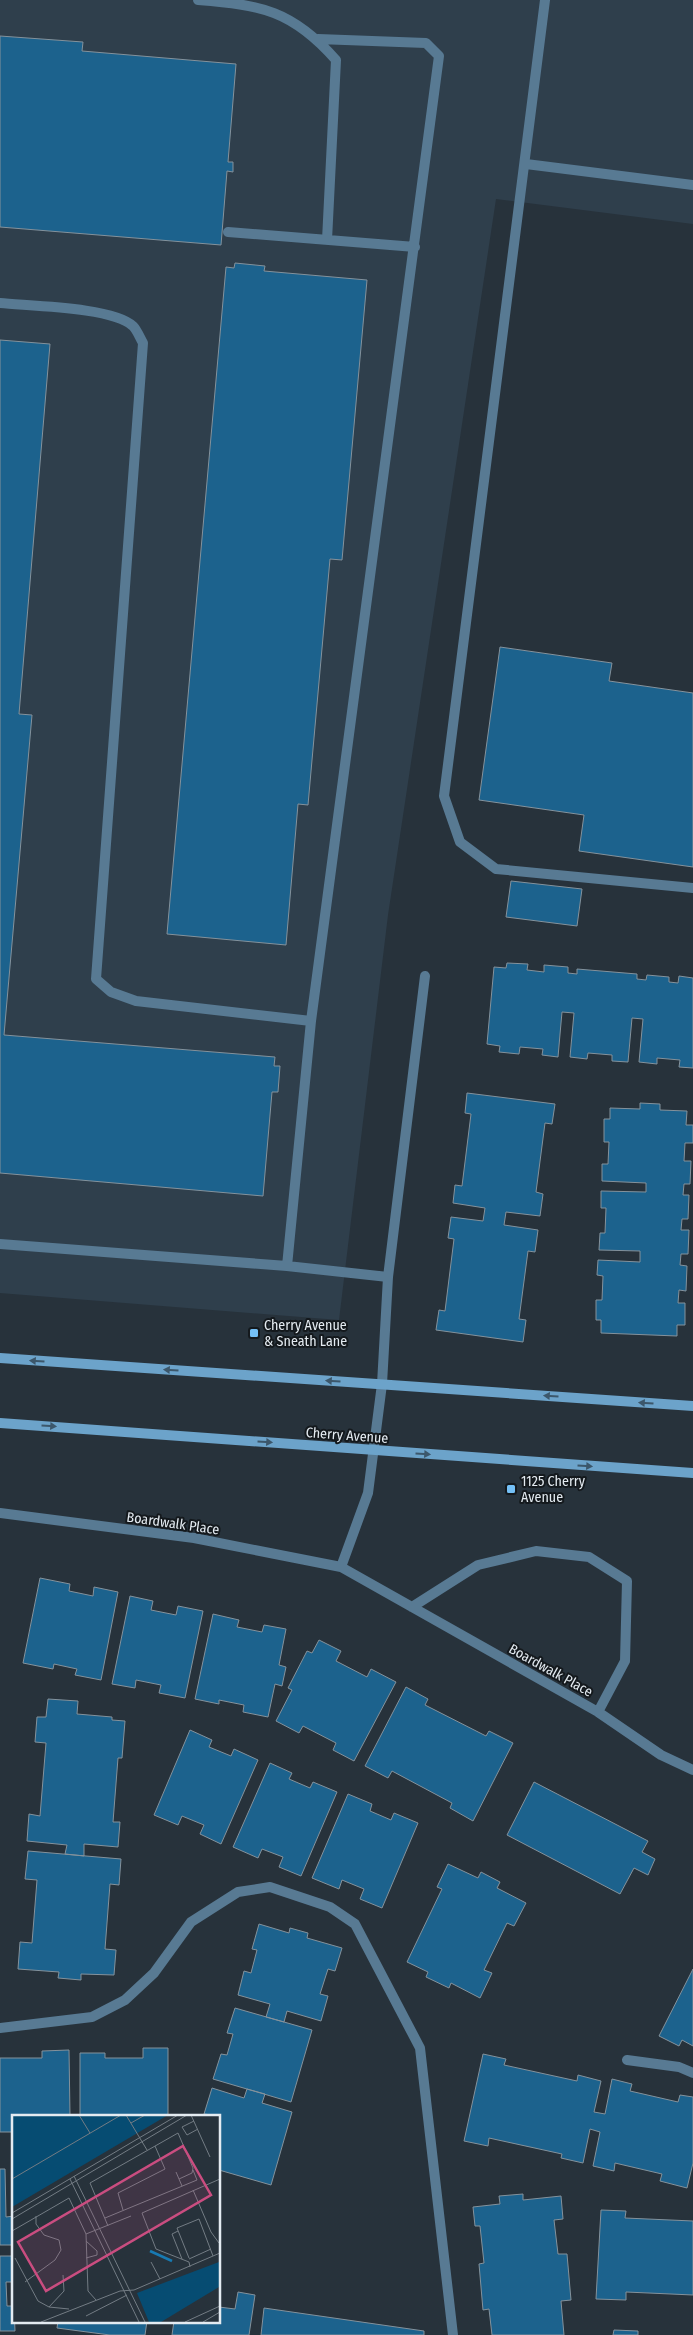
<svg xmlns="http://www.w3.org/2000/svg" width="693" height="2335" font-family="'Fira Sans Condensed',sans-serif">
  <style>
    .built { fill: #2f3f4c }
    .building { fill: #1c628d; stroke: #84929c }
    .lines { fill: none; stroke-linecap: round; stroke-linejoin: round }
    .lane { stroke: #587a93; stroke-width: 10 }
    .street { stroke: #587a93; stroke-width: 10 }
    .secondary { stroke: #6ca3ca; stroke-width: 10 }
    .oneway { fill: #3c576b }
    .poi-dot { fill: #74c0f6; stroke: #14191d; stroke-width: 2 }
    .labels { text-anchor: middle; stroke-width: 4; stroke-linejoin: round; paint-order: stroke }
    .poi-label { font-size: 14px; fill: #e4ebf1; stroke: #14191d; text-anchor: start }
    .street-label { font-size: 14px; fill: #e4ebf1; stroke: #14191d }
    .inset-river { fill: none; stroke: #187ab2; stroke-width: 2.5 }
    .inset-road { fill: none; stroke: #737c84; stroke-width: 1 }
    .view { fill: #ca4d80; fill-opacity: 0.15; stroke: #ca4d80; stroke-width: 2.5 }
    .inset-edge { fill: none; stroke: #e4ebf1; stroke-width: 2.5 }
  </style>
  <rect width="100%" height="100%" fill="#27323b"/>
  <path class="built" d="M0 0H693V224L496 199 388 915 339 1320 0 1293Z"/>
  <path class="building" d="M0 36 83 42 82 51 236 64 228 162H233V172L227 171 221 245 0 227Z
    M235 263 265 266 264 271 367 280 342 560 330 559 308 805 298 804 286 945 167 934 226 267 234 268Z
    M0 340 50 344 19 714 32 715 4 1035 275 1057 274 1066H280L278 1092H272L263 1196 0 1173Z
    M500 647 612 663 609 681 693 693V867L579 851 584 815 479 800Z
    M511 881 582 889 577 926 506 917Z
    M507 963 528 964 527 970 544 972V965L568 967V973L577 974V969L637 974V979L646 980 647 975 669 977V982L678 983 679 976 693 978V1068L679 1067 680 1060 657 1058V1064L639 1062 643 1019 632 1018 628 1062 612 1061V1055L588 1053 587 1059 570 1057 574 1013 562 1012 558 1057 542 1055 543 1049 520 1047 519 1054 499 1052 500 1046 487 1044 494 967 506 968Z
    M467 1093 555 1104 552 1124 545 1123 536 1192 543 1194 540 1216 506 1212 504 1225 538 1230 535 1252 528 1251 519 1319 526 1320 523 1342 436 1330 439 1310 445 1311 454 1239 448 1238 451 1217 483 1221 485 1208 453 1203 455 1185 462 1186 471 1114 465 1113Z
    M640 1103 660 1104V1110L687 1111 686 1125H693V1143H685L684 1161H691L690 1184H684L683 1195H689L688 1219H682L681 1230H689L688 1254H681L680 1265 687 1266 686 1291 679 1290 678 1303H685V1325H677V1336L601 1333V1320H596V1300H602L603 1276 597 1275 598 1260 640 1262V1251L599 1250 600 1233H605L606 1208H601V1191L646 1192V1183L602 1181V1164H608L609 1142H604V1119H610V1108L640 1109Z
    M40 1578 70 1584 69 1591 93 1596 94 1587 118 1592 101 1680 75 1675 77 1669 54 1664 53 1669 23 1663Z
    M130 1596 153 1601 151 1610 176 1615 178 1606 203 1611 185 1698 159 1693 161 1685 136 1680 135 1688 112 1684Z
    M213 1614 239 1620 237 1627 262 1632 264 1625 286 1629 279 1665 286 1667 282 1686 275 1684 268 1717 243 1712 244 1705 219 1700V1704L195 1699Z
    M319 1640 341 1651 336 1661 367 1677 371 1669 396 1682 354 1761 333 1750 336 1743 303 1726 299 1733 276 1721 292 1690 288 1688 307 1651 312 1653Z
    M406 1687 428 1699 425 1705 486 1736 489 1731 513 1743 473 1821 450 1808 452 1803 392 1771 388 1778 365 1766Z
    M48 1699 78 1701 77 1714 112 1717V1720L125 1721 122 1758H118L113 1822H120L118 1847 84 1844V1856L65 1854 67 1845 27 1841 29 1814 40 1816 46 1743 35 1742 37 1717H46Z
    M190 1730 212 1740 209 1747 231 1756 234 1749 258 1760 221 1844 200 1834 204 1825 182 1816 178 1825 154 1815Z
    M270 1763 292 1773 289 1779 310 1788 313 1782 337 1792 301 1876 279 1867 283 1857 262 1849 258 1858 233 1847Z
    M534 1782 648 1841 642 1852 655 1859 648 1875 634 1868 620 1894 507 1835Z
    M348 1794 372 1804 370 1811 391 1820 394 1813 418 1823 382 1908 360 1899 364 1889 342 1880 339 1889 312 1878Z
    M28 1851 121 1859 119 1885 110 1884 105 1949 116 1950 114 1975 81 1974V1980L58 1978 59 1972 18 1969 20 1942 32 1943 37 1880 25 1879Z
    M448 1864 478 1878 481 1872 500 1882 497 1888 526 1903 514 1926 507 1923 484 1970 492 1973 480 1998 451 1983 449 1988 426 1977 428 1972 407 1962 442 1889 437 1887Z
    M259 1924 289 1933 290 1928 308 1933 307 1938 342 1948 335 1971 328 1969 320 1994 328 1996 321 2021 287 2011 284 2022 266 2017 270 2004 238 1995 244 1971 251 1973 257 1950 252 1949Z
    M693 1969V2046L682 2040 679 2046 659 2036Z
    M235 2008 312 2030 291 2102 213 2079 221 2054 227 2055 233 2034 227 2033Z
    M143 2048H168V2116H80V2053H105V2058H143Z
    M69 2050 70 2116H14V2132H0V2058H42V2051Z
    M483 2054 506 2059 504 2065 577 2081 578 2075 601 2081 594 2112 605 2114 612 2079 632 2084 630 2091 678 2102 680 2095 693 2097V2163L687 2188 660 2181 662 2174 615 2163 614 2171 593 2166 600 2132 590 2129 583 2163 561 2158 562 2154 489 2138 488 2146 464 2141Z
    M212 2088 244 2098 247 2089 265 2094 262 2103 292 2112 271 2185 219 2170V2116L204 2114Z
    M0 2169H5L6 2217 14 2216V2245H0Z
    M523 2194V2200L561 2196 563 2219 554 2220 558 2254H567L571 2300 561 2301 564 2335H492L489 2309 483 2310 479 2264 484 2263 480 2226H475L473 2207 500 2204 499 2196Z
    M601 2210 626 2211 625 2218 693 2221V2295L626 2292V2300L596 2299Z
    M0 2256H13L14 2282H6L7 2306H14L15 2331H0Z
    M238 2292 255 2295 249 2335H172L174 2321H219V2307L235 2309Z
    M264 2308 424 2331V2335H261Z
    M58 2321H147L145 2335H110L57 2328Z
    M614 2330 638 2331V2335H613Z"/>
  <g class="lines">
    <path class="lane" d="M198 0C261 5 292 10 336 60L327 240
      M545 0 444 796 460 842 496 869 693 888
      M526 164 693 185
      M228 232 415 247
      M0 303C29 306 113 307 133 326 137 330 140 338 143 343L96 979 111 992 136 1001 311 1021
      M0 1244 287 1266 388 1277
      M287 1266 311 1021 439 56 426 43 318 39
      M382 1384 388 1277 425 976
      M0 2028 92 2017 125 2000 154 1973 191 1922 238 1892 270 1887 330 1907 355 1924 420 2048 453 2335
      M627 2060 679 2067 693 2073"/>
    <path class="street" d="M0 1513 194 1538 341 1567 598 1712 661 1755 693 1770
      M341 1567 368 1493 382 1384
      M412 1607 478 1565 536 1551 589 1557 627 1581 625 1661 598 1712"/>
    <path class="secondary" d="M0 1358 693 1406
      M0 1423 693 1473"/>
  </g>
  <defs><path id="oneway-solid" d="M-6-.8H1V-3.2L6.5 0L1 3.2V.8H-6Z" transform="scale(1.25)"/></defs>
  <g class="oneway">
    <use href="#oneway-solid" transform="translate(37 1361) rotate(-176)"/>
    <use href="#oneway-solid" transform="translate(171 1370) rotate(-176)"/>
    <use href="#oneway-solid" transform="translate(333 1381) rotate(-176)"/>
    <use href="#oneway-solid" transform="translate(551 1396) rotate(-176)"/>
    <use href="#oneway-solid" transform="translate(646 1403) rotate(-176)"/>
    <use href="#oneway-solid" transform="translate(49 1426) rotate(4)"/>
    <use href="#oneway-solid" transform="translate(265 1442) rotate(4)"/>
    <use href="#oneway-solid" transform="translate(423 1454) rotate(4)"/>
    <use href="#oneway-solid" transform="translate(585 1466) rotate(4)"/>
  </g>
  <g class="poi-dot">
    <rect x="249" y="1328" width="10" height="10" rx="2.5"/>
    <rect x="506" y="1484" width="10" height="10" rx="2.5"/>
  </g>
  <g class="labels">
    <g class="poi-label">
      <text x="264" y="1330">Cherry Avenue<tspan x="264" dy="16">&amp; Sneath Lane</tspan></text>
      <text x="521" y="1486">1125 Cherry<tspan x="521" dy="16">Avenue</tspan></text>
    </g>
    <g class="street-label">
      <text transform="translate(347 1435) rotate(4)" y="5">Cherry Avenue</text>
      <text transform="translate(173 1523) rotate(8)" y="5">Boardwalk Place</text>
      <text transform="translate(551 1670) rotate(29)" y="5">Boardwalk Place</text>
    </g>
  </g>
  <g transform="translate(12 2115)">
    <rect width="208" height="208" fill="#27323b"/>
    <path d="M0 0H156L0 92ZM207 147V172L149 207H137L125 178Z" fill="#064c72"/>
    <path class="inset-river" d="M138 136 160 146"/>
    <path class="inset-road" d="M67 0 78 18M114 0 135 35M179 0 198 42M182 6 170 12 175 20 186 14M119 8 133 0M164 57 170 71M62 61 133 207M0 64 109 0M58 64 127 207M181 75 199 117 207 128M111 95 106 78 153 54 143 31M0 98 166 0M93 103 185 65 181 55M0 104 175 0M96 111 78 68 166 18 181 53 180 58 167 64M0 116 57 83 74 119 76 176 84 185M166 116 160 119 170 144M74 119 119 101M74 126 85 136V140L74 143M3 143 26 186 37 192 57 194M177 143 165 113 187 104 201 141M177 144 199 134M139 147 148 164M178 152 177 147 144 134 130 98 208 64M13 167 43 145 49 135 47 125 32 120 24 109V101M37 192 52 176 51 160M74 201 115 180M29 207 108 176 122 175 208 138M173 207 208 191M191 207 208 197"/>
    <path class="view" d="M171 31 199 80 34 176 6 127Z"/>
    <rect width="208" height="208" class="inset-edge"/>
  </g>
</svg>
